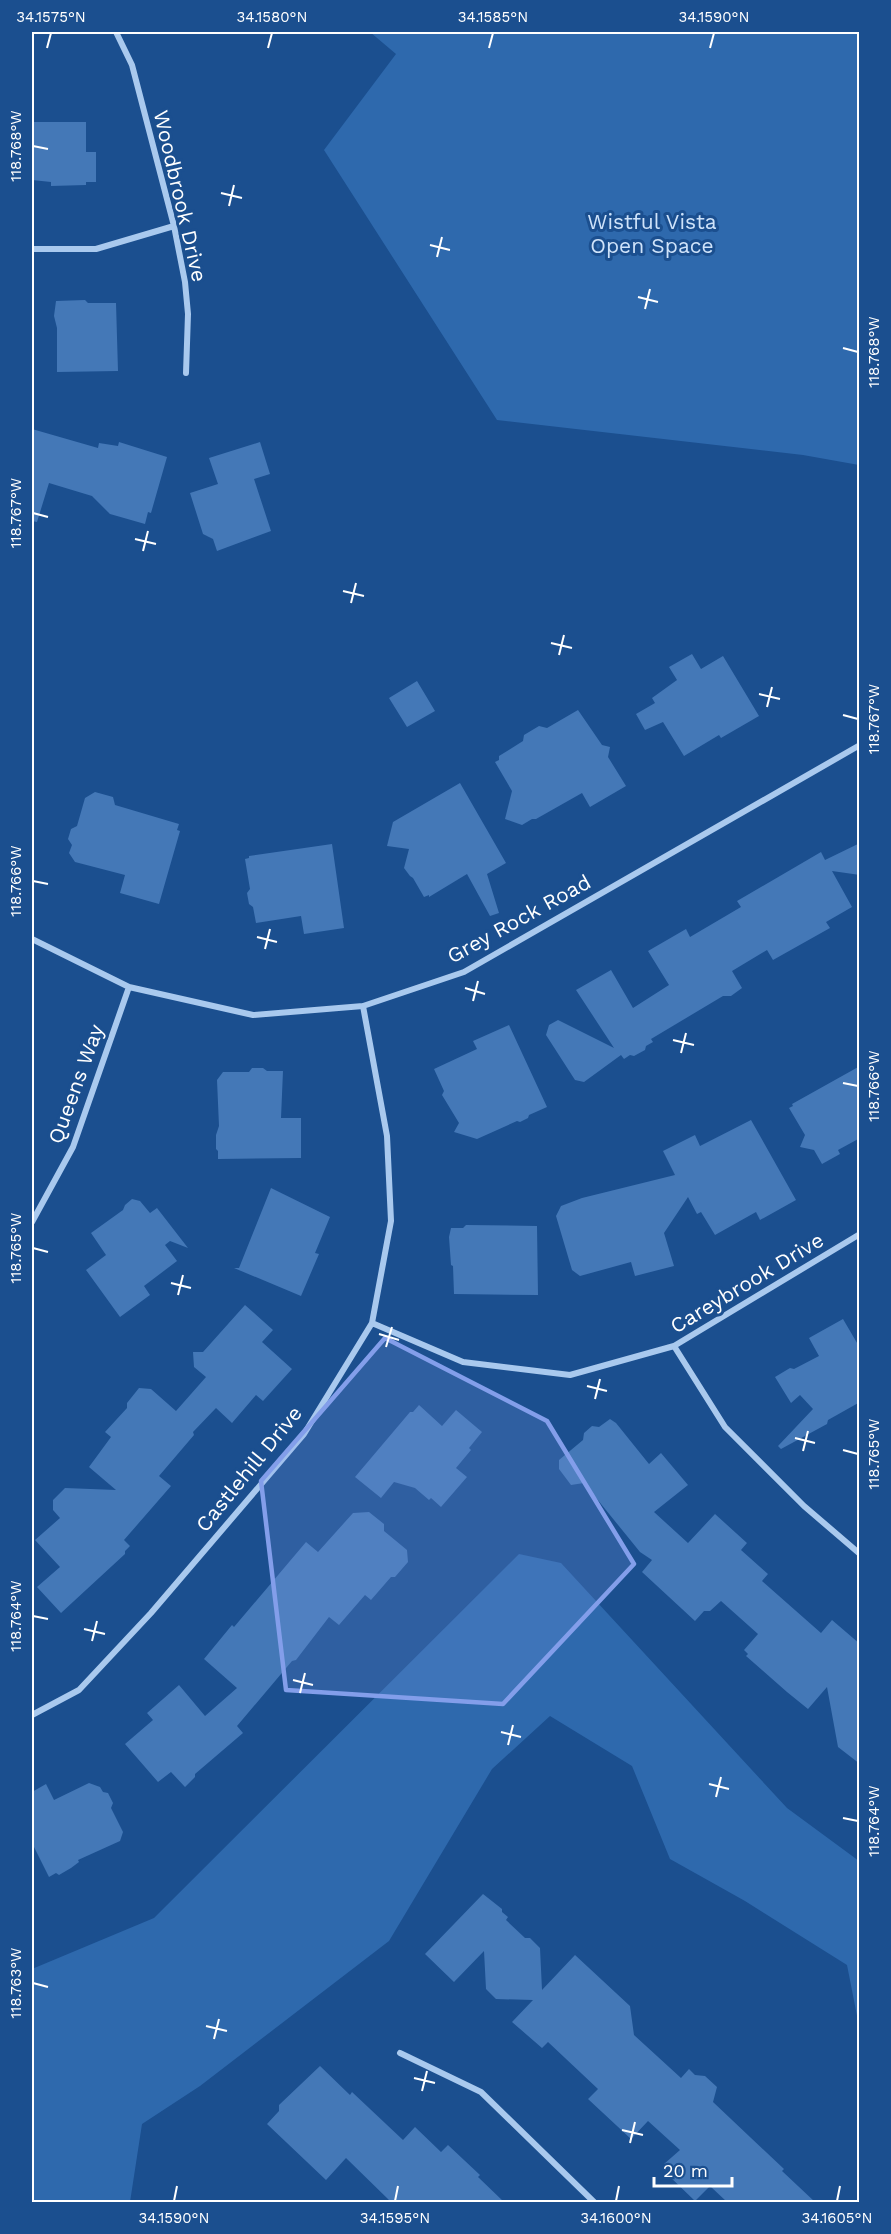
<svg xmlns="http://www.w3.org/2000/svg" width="891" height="2234" font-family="'Work Sans',sans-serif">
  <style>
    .green { fill: #2e69ad }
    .building { fill: #4478b7 }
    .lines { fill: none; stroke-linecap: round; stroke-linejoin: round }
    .street { stroke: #a9c9ee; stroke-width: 6 }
    .marked { fill: #839eea; fill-opacity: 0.2; stroke: #839eea; stroke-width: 4.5; stroke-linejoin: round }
    .ticks { fill: none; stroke: #fff; stroke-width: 2 }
    .labels { text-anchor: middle; stroke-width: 6; stroke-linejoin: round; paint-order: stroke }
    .street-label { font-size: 21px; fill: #fff; stroke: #1b4f8f }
    .park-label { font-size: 21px; fill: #cfe3fa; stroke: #1b4f8f }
    .neatline { fill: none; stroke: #fff; stroke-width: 2 }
    .ticks-label { font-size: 15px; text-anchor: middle; fill: #fff }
  </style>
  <rect width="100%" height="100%" fill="#1b4f8f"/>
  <path class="green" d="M370 32H859V465L803 455 497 420 324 150 396 54Z
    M519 1554 561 1563 787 1808 859 1861V2026L847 1965 745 1901 670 1859 632 1766 550 1716 492 1769 389 1941 200 2086 142 2124 130 2202H32V1969L154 1918Z"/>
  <path class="building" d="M32 122H86V152H96V182H86V185L51 186V182L32 180Z
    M85 300 88 303H116L118 371 57 372V328L54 316 56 301Z
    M32 429 98 448 99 443 118 446 119 442 167 457 151 513 148 512 145 524 110 514 92 496 49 483 37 522 32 521Z
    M260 442 270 474 254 479 271 531 217 551 213 539 203 534 190 493 218 484 209 458Z
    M692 654 701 669 723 656 759 716 721 738 719 735 684 756 663 722 645 730 636 714 655 703 652 698 677 680 669 667Z
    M417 681 435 711 407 727 389 698Z
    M578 710 602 745 610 747 608 757 626 786 590 807 582 793 536 819H532L522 825 505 819 512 791 495 762 499 760V756L523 741 524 735 539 726 547 728Z
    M460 783 506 863 487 874 499 913 490 916 467 874 429 897V895L424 897 413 878 410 876 404 868 409 849 387 846 393 822Z
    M95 792 113 797 115 805 179 824 177 830 180 831 159 904 120 893 125 875 75 862 69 853 72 845 68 839 71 829 77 826 85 798Z
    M860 843V875L832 871 852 907 826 922 830 928 773 960 767 950 732 971 742 988 731 996H723L651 1039 653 1042 646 1046 645 1050 634 1056 630 1055 624 1059 621 1055 584 1082 575 1080 546 1035 549 1025 558 1020 614 1048 576 990 611 970 633 1008 669 985 648 951 686 929 690 937 741 907 737 901 821 852 825 860Z
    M332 844 344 928 304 934 301 916 256 923 253 907 249 904 247 893 250 889 245 859 249 858V856Z
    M509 1025 547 1107 529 1115 528 1118 520 1122 517 1121 477 1139 454 1132 459 1123 442 1095 444 1091 434 1069 477 1049 473 1041Z
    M860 1066V1138L838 1150 840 1154 822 1164 814 1150 800 1147 805 1135 789 1108 793 1106 792 1104Z
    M252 1068H263L267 1071H283L281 1118H301V1158L218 1159V1151L216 1149V1135L219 1126 217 1080 223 1072H249Z
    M751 1120 796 1200 760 1220 756 1212 715 1235 701 1212 697 1214 688 1197 664 1233 674 1266 635 1276 631 1262 580 1276 572 1270 556 1216 561 1206 582 1198 675 1175 663 1151 695 1135 700 1146Z
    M271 1188 330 1217 315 1253 319 1254 301 1296 234 1268H239Z
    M132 1199 140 1201 150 1213 157 1208 188 1248 170 1241 165 1245 177 1261 144 1286 150 1295 120 1317 86 1270 106 1255 91 1233 123 1210 125 1205Z
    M466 1225 537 1226 538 1295 454 1294 453 1266 451 1265 449 1237 451 1228H463Z
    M245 1305 273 1330 262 1342 292 1369 263 1401 256 1395 232 1423 216 1408 193 1432 194 1435 159 1476 171 1486 124 1540 130 1546 125 1551V1554L61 1613 37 1587 60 1567 35 1540 60 1518 53 1510V1500L65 1488 116 1490 89 1467 111 1437 105 1432 127 1408V1403L139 1388 151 1389 176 1411 206 1377 194 1367 193 1352H203Z
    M843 1319 860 1348V1402L828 1420 827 1424 781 1449 778 1446 813 1409 800 1395 791 1403 775 1377 790 1368 794 1369 819 1356 809 1338Z
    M419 1405 442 1426 456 1410 482 1432 469 1448 471 1450 456 1468 467 1477 441 1507 431 1498 429 1500 415 1488 394 1482 381 1498 355 1477 410 1412H413Z
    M610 1419 616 1423 649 1464 661 1453 688 1485 654 1512 688 1543 715 1514 747 1543 741 1550 768 1574 762 1581 821 1633 832 1620 860 1644V1764L838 1747 827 1687 808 1709 787 1692 746 1656 748 1654 744 1650 758 1634 721 1601 710 1611H704L695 1621 642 1572 652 1560 640 1552 584 1483 571 1485 559 1469V1460L583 1440 584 1433 592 1426 599 1427Z
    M369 1512 384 1524V1531L407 1550 408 1562 395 1577H391L371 1600 365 1595 339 1625 329 1617 296 1660 292 1661 237 1726 243 1733 195 1774V1777L185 1787 171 1772 158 1782 125 1744 153 1720 147 1713 179 1685 205 1716 237 1688 204 1659 232 1625 234 1627 306 1542 318 1552 353 1513Z
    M89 1783 100 1787 103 1792 108 1793 113 1803 111 1808 123 1832 120 1841 78 1860 79 1862 71 1868 59 1875 56 1873 49 1877 32 1843V1792L46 1784 54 1800Z
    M483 1894 502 1909V1912L508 1917 506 1920 525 1938H530L540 1948 542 1990 575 1955 630 2006 634 2035 681 2078 689 2069 695 2075 705 2076 717 2087 713 2102 784 2169 782 2171 815 2202H727L710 2186 695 2201 666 2173 669 2169 664 2164 680 2150 648 2121 631 2139 588 2099 598 2089 548 2042 542 2048 512 2022 533 2000 496 1999 486 1989 484 1951 454 1982 425 1954Z
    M320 2066 350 2095 352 2092 403 2140 415 2127 441 2152 448 2145 480 2175 478 2177 504 2202H397L389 2200 346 2158 326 2180 267 2124 279 2111V2105Z"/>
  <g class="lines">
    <path class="street" d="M116 32 132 65 174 226 185 282 188 314 186 373
      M32 249H96L174 226
      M32 939 129 987 253 1015 363 1006 464 972 860 745
      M32 1222 73 1147 129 987
      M372 1323 463 1362 570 1375 674 1346 860 1234
      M674 1346 725 1427 804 1506 860 1554
      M32 1715 79 1690 151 1613 304 1434 372 1323 391 1221 387 1136 363 1006
      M400 2053 481 2092 594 2202"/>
  </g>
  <path class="marked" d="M385 1338 547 1421 634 1564 503 1704 286 1690 261 1481Z"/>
  <path class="ticks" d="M47 48 51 33M268 48 272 33M489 48 493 33M710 48 714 33M33 146 48 149M221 193 242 198M229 206 234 185M430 245 450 250M437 257 442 237M638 297 658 302M645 309 650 289M843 348 858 352M33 513 48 517M135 539 156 544M143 551 148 531M343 591 364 596M351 603 356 583M551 643 572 648M559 655 564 635M759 694 780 699M767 707 772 687M843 715 858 719M33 881 48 884M257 937 277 942M265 949 270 929M465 988 485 994M473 1001 478 981M673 1040 694 1045M681 1053 686 1033M843 1083 858 1086M33 1248 48 1252M171 1283 191 1288M178 1295 183 1275M379 1334 399 1340M386 1347 392 1327M587 1386 607 1391M595 1399 600 1379M795 1438 815 1443M843 1450 858 1454M803 1451 808 1431M33 1616 48 1619M84 1629 105 1634M92 1641 97 1621M293 1680 313 1685M300 1693 305 1673M501 1732 521 1737M508 1745 513 1725M709 1784 729 1789M716 1797 721 1777M843 1818 858 1821M33 1983 48 1987M206 2026 227 2031M214 2039 219 2019M414 2078 435 2083M422 2091 427 2071M622 2130 643 2135M630 2143 635 2122M174 2201 177 2186M395 2201 398 2186M616 2201 619 2186M837 2201 840 2186"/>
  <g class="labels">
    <g class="street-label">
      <text transform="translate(180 196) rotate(77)" y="7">Woodbrook Drive</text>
      <text transform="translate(519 919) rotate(-29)" y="7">Grey Rock Road</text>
      <text transform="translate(76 1084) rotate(-70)" y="7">Queens Way</text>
      <text transform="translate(747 1283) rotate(-31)" y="7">Careybrook Drive</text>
      <text transform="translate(249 1469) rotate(-51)" y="7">Castlehill Drive</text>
    </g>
    <g class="park-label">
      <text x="652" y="229">Wistful Vista<tspan x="652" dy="24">Open Space</tspan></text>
    </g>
  </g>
  <rect width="891" height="2234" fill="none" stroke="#1b4f8f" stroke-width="66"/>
  <path d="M654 2177v9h78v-9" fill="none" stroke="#ffffff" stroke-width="3"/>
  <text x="663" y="2177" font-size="18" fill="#ffffff" stroke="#1b4f8f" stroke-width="4.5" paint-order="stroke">20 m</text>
  <rect x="33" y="33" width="825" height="2168" class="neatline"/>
  <g class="ticks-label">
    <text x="51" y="22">34.1575°N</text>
    <text x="272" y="22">34.1580°N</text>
    <text x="493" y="22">34.1585°N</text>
    <text x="714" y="22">34.1590°N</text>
    <text transform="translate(16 146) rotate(-90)" y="5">118.768°W</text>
    <text transform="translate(874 352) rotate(-90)" y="5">118.768°W</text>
    <text transform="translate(16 513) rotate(-90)" y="5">118.767°W</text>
    <text transform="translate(874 719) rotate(-90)" y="5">118.767°W</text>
    <text transform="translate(16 881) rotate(-90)" y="5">118.766°W</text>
    <text transform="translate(874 1086) rotate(-90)" y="5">118.766°W</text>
    <text transform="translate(16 1248) rotate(-90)" y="5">118.765°W</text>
    <text transform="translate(874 1454) rotate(-90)" y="5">118.765°W</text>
    <text transform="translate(16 1616) rotate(-90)" y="5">118.764°W</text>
    <text transform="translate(874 1821) rotate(-90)" y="5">118.764°W</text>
    <text transform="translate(16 1983) rotate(-90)" y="5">118.763°W</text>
    <text x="174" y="2223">34.1590°N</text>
    <text x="395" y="2223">34.1595°N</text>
    <text x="616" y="2223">34.1600°N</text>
    <text x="837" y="2223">34.1605°N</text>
  </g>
</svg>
